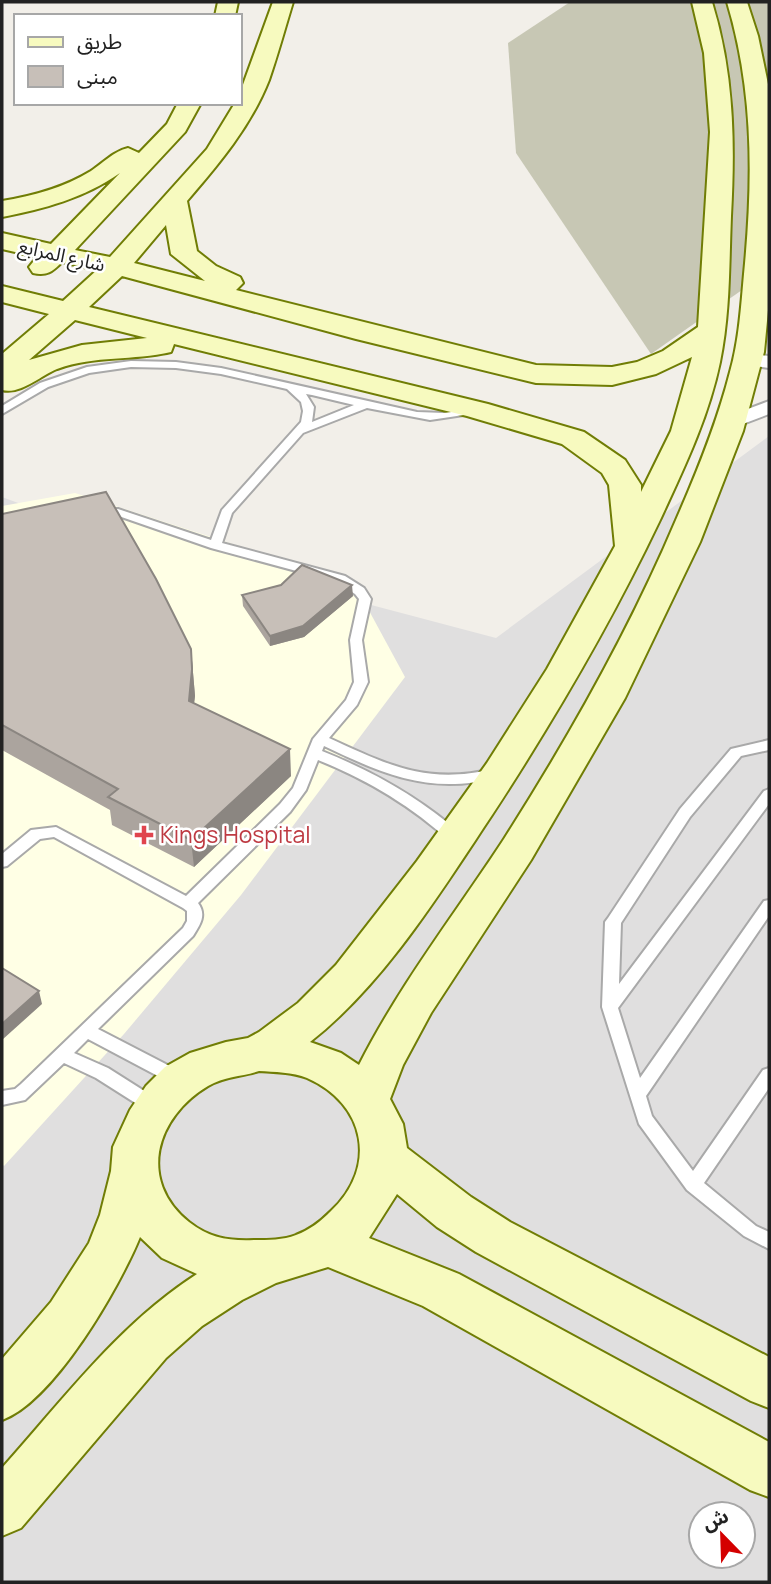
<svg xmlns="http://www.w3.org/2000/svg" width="771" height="1584" font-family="Manrope,'Noto Sans Arabic',sans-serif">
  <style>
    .residential { fill: #e0dfdf; fill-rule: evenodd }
    .education { fill: #ffffe5 }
    .construction { fill: #c7c7b4 }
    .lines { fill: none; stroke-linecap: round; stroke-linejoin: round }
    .lane-casing { stroke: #a9a9a9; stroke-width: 4 }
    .street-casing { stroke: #a9a9a9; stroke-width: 4 }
    .secondary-casing { stroke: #707d05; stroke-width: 4 }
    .lane { fill: #fff; fill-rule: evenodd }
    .street { fill: #fff; fill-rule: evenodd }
    .secondary { fill: #f7fabf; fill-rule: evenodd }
    .wall { fill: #aba49e }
    .shaded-wall { fill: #8b8681 }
    .building { fill: #c7bfb8; stroke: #8b8681; stroke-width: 2 }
    .health-dot { fill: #e0444e; stroke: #fff; stroke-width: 2.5 }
    .labels { text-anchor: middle; stroke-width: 5; stroke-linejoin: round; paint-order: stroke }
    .far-street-label { font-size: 19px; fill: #222; stroke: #fff }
    .health-label { font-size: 23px; fill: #be3a42; stroke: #fff; text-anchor: start }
  </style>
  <rect width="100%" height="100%" fill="#f2efe9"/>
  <path class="residential" d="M769 436V1582H2V497L99 533 496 638ZM701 1514H743V1556H701Z"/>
  <path class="education" d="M75 493 354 583 405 677 241 895 124 1034 4 1166 2 1164V506Z"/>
  <path class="construction" d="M570 2H769V271L651 354 516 153 508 43Z"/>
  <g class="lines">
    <g class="lane-casing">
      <path id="lane" d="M131 361 176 362 221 368 417 412 444 413 481 408V412L477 413 430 420 367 408 303 433 232 513 222 543 345 576 364 588 371 599 362 640 368 682 357 705 329 738C388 765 427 785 493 769L500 774 498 777C432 796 383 774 324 746L322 751C374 772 419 797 461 834L463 838 461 842H451C411 806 368 780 318 760L306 790 290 812 198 903C207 915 200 925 193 936L98 1029 183 1073 185 1078 183 1083 177 1085 171 1083 88 1039 74 1053 108 1068 160 1101 162 1106 160 1111 154 1113 148 1111 96 1078 64 1063 25 1100 2 1105V1091L15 1089 21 1084 183 928 187 921V911L183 908 54 837 40 839 7 866 2 867V854L31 830 56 827 186 896 280 804 293 788 313 739 346 700 354 682 350 640 359 599 355 594 337 582 211 548 110 513 108 511 110 509H118L211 540 222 510 301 422 303 411 301 402 287 389 221 374 176 368 131 367 89 373 48 387 2 414V406L40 383 87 367ZM306 394 312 395 354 405 312 422 314 407Z
        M769 740V750L741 756 690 817 621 923 619 984 764 791 769 789V804L618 1008 640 1078 764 901 769 900V916L646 1096 652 1116 693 1171 763 1070 769 1068V1088L704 1183 756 1226 769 1232V1249L744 1236 687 1190 639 1124 602 1007 605 922 608 918 680 809 731 749Z"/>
    </g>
    <g class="street-casing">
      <path id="street" d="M748 354 769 356V368L741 364 738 360Z
        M769 401V414L735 427H721L718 423 721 419Z"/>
    </g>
    <g class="secondary-casing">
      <path id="secondary" d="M218 2H238L235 16H215Z
        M273 2H293C285 28 278 54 269 80 251 126 219 164 187 201L197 251 216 266 240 277 243 283 236 290 536 365 612 367 637 362 663 351 698 327 710 132 704 53 692 2H712C734 73 735 143 731 216 729 265 730 313 720 362 708 419 684 468 660 520 611 623 554 720 492 815 440 893 384 984 310 1042L341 1053 359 1065C400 984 455 914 504 839 569 737 629 631 676 520 697 472 717 423 730 372 739 340 741 307 744 274 753 181 754 92 727 2H747L758 36 769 89V300L764 352 743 431 700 542 625 698 531 860 431 1013 403 1065 390 1099 403 1124 407 1148 471 1197 510 1222 769 1357V1408L751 1401 476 1252 437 1227 397 1194 369 1238 459 1274 769 1442V1497L750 1490 423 1306 328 1267 276 1283 242 1300 202 1326 166 1358 21 1528 2 1536V1468C63 1400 119 1324 197 1274L162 1258 140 1237C119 1288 54 1401 2 1420V1359L51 1302 89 1243 100 1215 111 1171 113 1147 130 1110 146 1086 165 1067 190 1053 226 1042 248 1038 259 1032 298 1003 336 965 417 861 487 763 547 669 615 546 609 485 602 473 562 444 467 416 174 344 171 352C133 361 96 355 57 369 40 376 20 395 2 390V354L49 314 2 302V286L63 301 97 270 62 262C52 272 47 276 33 273L29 267 37 257 2 249V233L51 244 120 173C84 198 44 209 2 217V201C33 196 63 188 91 171 103 163 114 151 128 148L139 153 167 124 178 103H201L185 132 75 250 110 257 207 149 235 103H240V93ZM166 225 171 254 205 281 134 263ZM122 276 356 339 536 383 612 385 656 374 692 357 671 431 641 492V485L625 460 584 432 488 404 89 307ZM75 320 147 338 82 345 29 360ZM259 1071C274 1072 293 1072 307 1078 366 1104 378 1167 331 1211 321 1221 310 1230 296 1235 283 1240 268 1240 254 1240 229 1241 209 1238 189 1222 137 1180 156 1117 208 1086 225 1076 242 1077 259 1071Z"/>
    </g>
    <use href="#lane" class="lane"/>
    <use href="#street" class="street"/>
    <use href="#secondary" class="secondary"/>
  </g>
  <path class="wall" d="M2 514 191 649 195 696 194 703 291 776 194 867 112 825 110 810 2 750Z
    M242 595 353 596 304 637 270 646 243 606Z"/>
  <path class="shaded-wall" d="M352 585 353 596 304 637 270 646V636Z
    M191 649 195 696 191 728 189 701Z
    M290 749 291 776 194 867 191 840Z
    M39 991 42 1004 2 1040V1024Z"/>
  <path class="building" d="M106 492 156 579 191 649 192 669 189 701 290 749 191 840 108 797 118 789 2 725V514Z
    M302 565 352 585 303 626 270 636 242 595 281 585Z
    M2 968 39 991 2 1024Z"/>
  <path class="health-dot" d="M140.5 824.5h7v7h7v7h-7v7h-7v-7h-7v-7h7z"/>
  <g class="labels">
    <g class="far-street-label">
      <text transform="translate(62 255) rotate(13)" y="7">شارع المرابع</text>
    </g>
    <g class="health-label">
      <text x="160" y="843">Kings Hospital</text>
    </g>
  </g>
  <rect width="771" height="1584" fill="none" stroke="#222222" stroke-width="7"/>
  <rect x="14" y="14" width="228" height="91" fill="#ffffff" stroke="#a7a7a7" stroke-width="2"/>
  <rect x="28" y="37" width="35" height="10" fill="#f7fabf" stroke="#a7a7a7" stroke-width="2"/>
  <text x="77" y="49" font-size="21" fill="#222222">طريق</text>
  <rect x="28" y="66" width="35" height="21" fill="#c7bfb8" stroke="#a7a7a7" stroke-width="2"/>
  <text x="77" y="84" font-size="21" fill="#222222">مبنى</text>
  <g transform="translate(722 1535) rotate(337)"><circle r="33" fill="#ffffff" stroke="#a7a7a7" stroke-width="2"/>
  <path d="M0-5L12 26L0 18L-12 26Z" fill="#d40000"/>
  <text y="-10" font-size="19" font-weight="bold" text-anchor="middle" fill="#222222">ش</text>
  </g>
</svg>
